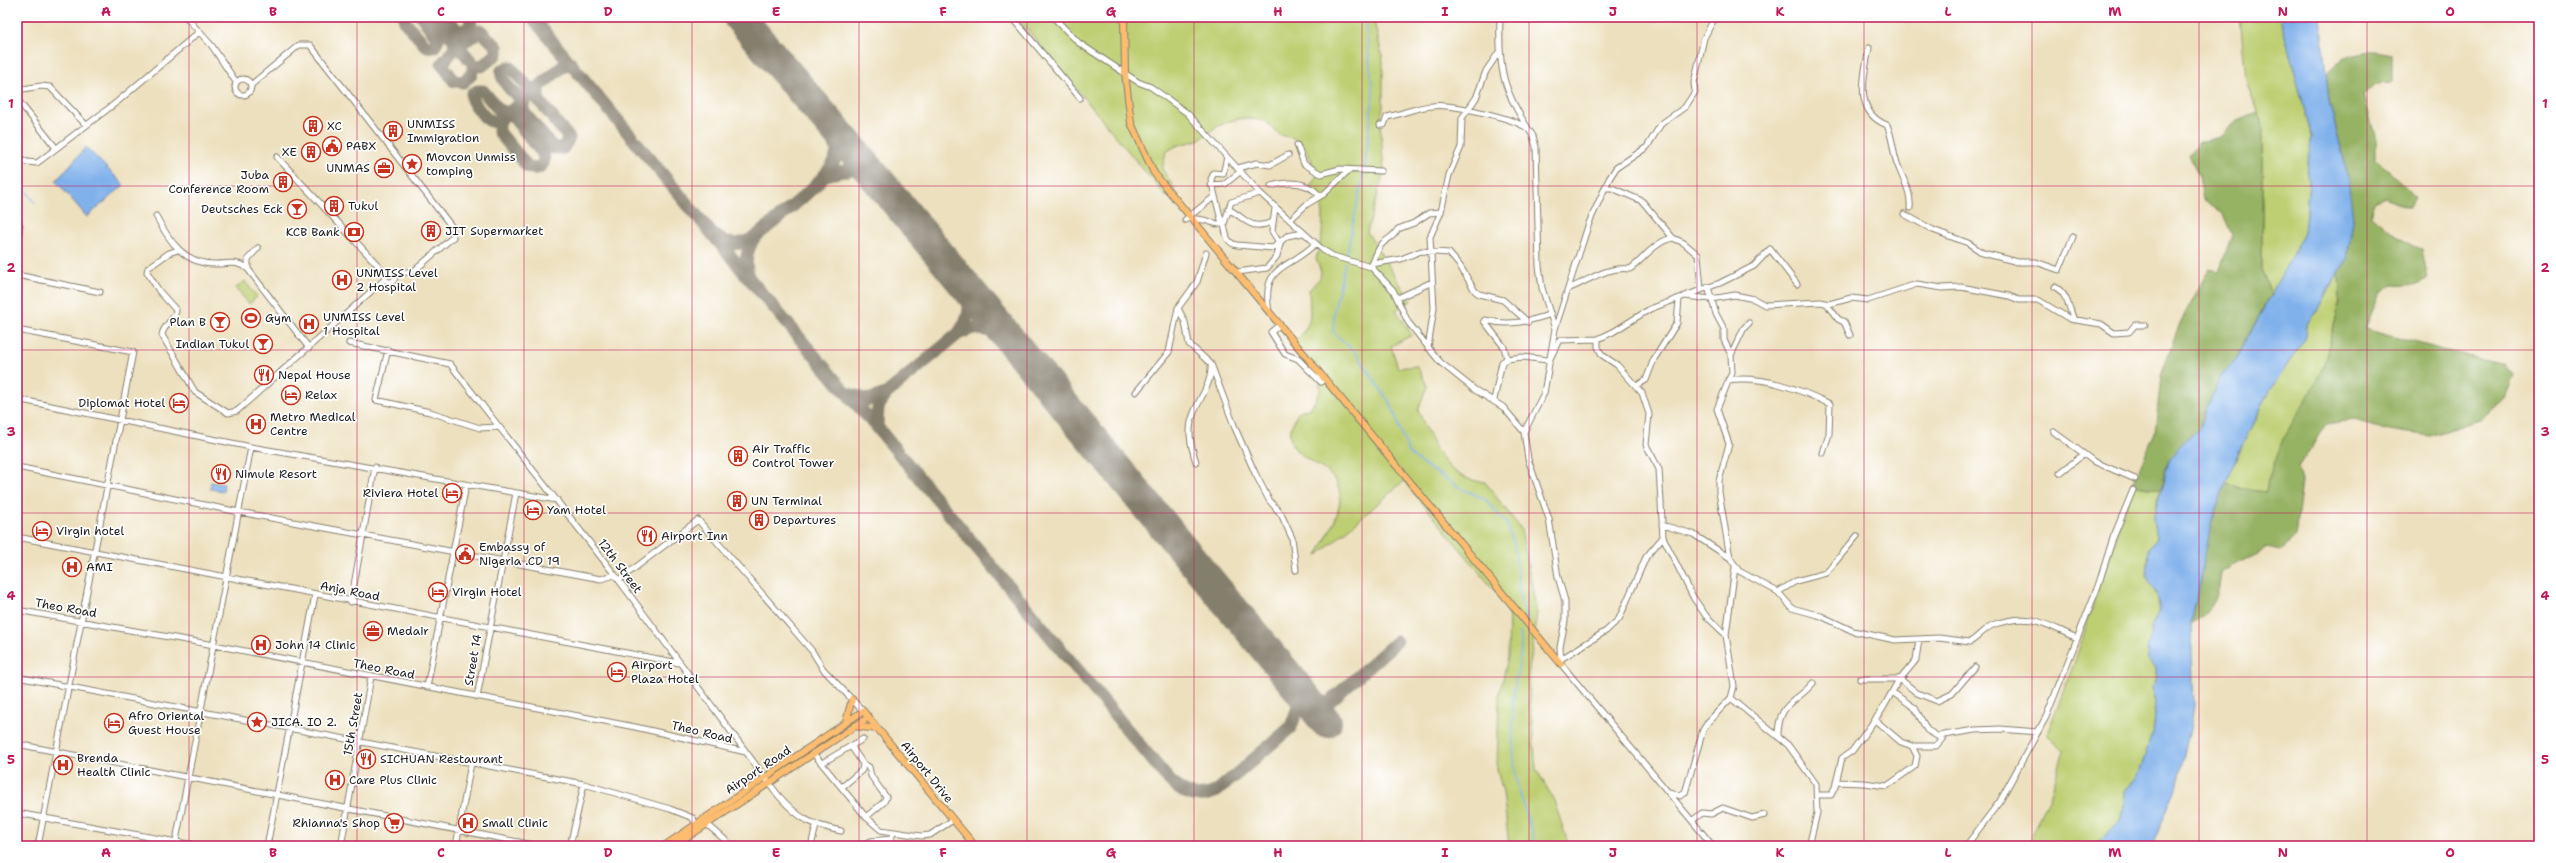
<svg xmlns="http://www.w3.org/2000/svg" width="2556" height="863" font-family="'Shantell Sans',sans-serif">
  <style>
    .green { fill: #bdcf72; stroke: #6c7647 }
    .forest { fill: #96b264; stroke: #596740 }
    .water { fill: #80b1eb; stroke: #4e6684 }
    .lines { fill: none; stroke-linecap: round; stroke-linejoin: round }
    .stream { stroke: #80b1eb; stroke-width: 1.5 }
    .taxiway { stroke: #847e6d; stroke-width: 13 }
    .runway { stroke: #847e6d; stroke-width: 32 }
    .minor-casing { stroke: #847e6d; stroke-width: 7 }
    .major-casing { stroke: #847e6d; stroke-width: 8 }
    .minor { stroke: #fff; stroke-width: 5 }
    .major { stroke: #fcbd6f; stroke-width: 6 }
    .grid { fill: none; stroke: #c2185b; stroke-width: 1; stroke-opacity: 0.55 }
    .labels { text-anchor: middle; stroke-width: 3.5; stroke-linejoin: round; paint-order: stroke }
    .poi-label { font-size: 12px; fill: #1c1c1c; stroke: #fff; text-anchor: start }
    .street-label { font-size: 12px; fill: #1c1c1c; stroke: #fff }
    .neatline { fill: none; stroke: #c2185b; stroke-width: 1.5 }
    .grid-label { font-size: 13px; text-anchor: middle; font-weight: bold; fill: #c2185b }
  </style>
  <rect width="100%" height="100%" fill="#fff"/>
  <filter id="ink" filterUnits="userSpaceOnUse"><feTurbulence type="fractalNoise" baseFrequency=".025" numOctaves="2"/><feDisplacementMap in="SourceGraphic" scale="8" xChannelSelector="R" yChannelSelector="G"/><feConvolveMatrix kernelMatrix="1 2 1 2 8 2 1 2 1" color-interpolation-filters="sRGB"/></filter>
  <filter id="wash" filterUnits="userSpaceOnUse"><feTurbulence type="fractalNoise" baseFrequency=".012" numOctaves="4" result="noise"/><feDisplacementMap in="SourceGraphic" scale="16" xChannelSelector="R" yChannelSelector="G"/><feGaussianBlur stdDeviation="0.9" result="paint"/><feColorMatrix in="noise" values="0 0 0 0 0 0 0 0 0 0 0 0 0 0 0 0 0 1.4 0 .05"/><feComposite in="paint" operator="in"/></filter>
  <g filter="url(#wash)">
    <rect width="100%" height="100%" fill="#ede0be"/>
    <path class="green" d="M1017 17H1373L1383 60V107L1380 120 1384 172 1367 232 1411 301 1396 310 1412 335 1391 346 1398 368 1417 366 1427 386 1418 410C1432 442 1445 481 1485 482L1521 529 1537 613 1528 678 1536 769 1553 798 1569 846H1509L1503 792 1497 770 1499 696 1508 657 1509 608 1404 481 1317 556C1325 538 1339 519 1340 499 1342 455 1263 465 1300 410L1310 409 1320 392V379L1292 345C1314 322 1310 320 1309 290L1320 278 1321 272 1316 259 1322 235 1323 216 1321 199 1315 195 1310 187 1318 173 1303 144 1293 138 1280 135 1265 121 1244 118 1230 121 1216 127 1198 140 1176 146 1166 152 1162 169 1175 189 1166 197Z
      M2240 17H2280L2312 137 2307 162 2309 182 2304 233 2271 294 2262 271V126L2246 80Z
      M2339 271 2340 303 2322 372 2276 462 2268 480 2266 492 2239 489 2225 482 2266 396 2305 339 2306 324 2320 307Z
      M245 281 257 297 249 304 236 288Z
      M2133 484 2161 489C2153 507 2153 519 2156 538L2149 549 2160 611 2152 625 2148 660 2154 667 2157 676 2152 688 2156 701 2154 727 2139 774 2125 791V806L2118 822 2097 846H2027L2051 794 2064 750 2047 734 2075 661Z"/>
    <path class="forest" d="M2375 51 2392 54V82L2377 83 2364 95 2376 140V159L2409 190 2415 199 2410 207 2384 198 2373 203 2372 215 2399 238 2422 250 2428 279 2415 285 2392 284 2380 293 2365 329 2466 356 2503 363 2513 375 2504 398 2480 420 2430 436 2389 430 2354 420 2326 424 2298 467 2302 481 2295 537 2280 551 2267 548C2252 558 2236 562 2221 573 2218 599 2214 609 2191 624L2207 537 2225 482 2239 489 2266 492 2268 480 2283 439 2322 372 2340 303 2339 271 2347 260 2353 220 2345 164 2329 101 2326 74 2345 57Z
      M2257 112 2262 126V271L2271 294 2235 360 2220 377 2200 426 2177 449 2165 470 2161 489 2133 484 2155 432 2161 376 2180 323 2209 269 2219 271 2232 235 2223 214 2203 200 2199 176 2189 155 2199 142 2220 137 2236 121Z"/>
    <path class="water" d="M2280 17H2320L2329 101 2345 164 2350 193 2353 220 2347 260 2330 286 2320 307 2306 324 2305 339 2266 396 2236 458 2213 516 2191 624 2194 706 2190 729 2176 788 2152 846H2097L2118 822 2125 806V791L2139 774 2154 727 2156 701 2152 688 2157 676 2154 667 2148 660 2147 650 2152 625 2160 611 2159 600 2147 576 2149 549 2156 538 2153 518 2169 461 2177 449 2200 426 2220 377 2235 360 2247 339 2304 233 2309 182 2307 162 2312 137Z
      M86 147 124 185 87 217 56 181Z
      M211 482 224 484 223 491 210 489Z"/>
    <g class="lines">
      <path class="stream" d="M1365 17 1373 94 1365 168
        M17 180 35 202
        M1346 258 1364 172
        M1345 262 1334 311 1333 332 1355 352 1392 406 1408 452 1421 463 1457 486 1486 500 1506 523 1514 543 1520 599 1528 620
        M1520 633C1524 657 1513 680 1513 705 1512 732 1512 764 1519 790 1524 809 1531 827 1535 846"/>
      <path class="taxiway" d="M404 17 405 22 426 46 434 47 438 39 422 17
        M435 17 474 65 482 66 497 54V47L481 31 462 43 454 41
        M446 17 456 29 461 32 471 26 470 17
        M532 17 747 276
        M454 41 455 48 442 64 454 81 463 82 471 75 474 65
        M537 89 529 88 510 67 502 70C499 80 516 98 526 99L523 104V111L553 148H563L569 138 537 98 540 87
        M508 113 499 110 483 91H477L472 94V100C478 108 487 126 499 121L569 61
        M499 121V132L528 167C538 171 546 165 543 154L514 118 515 107
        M833 128C836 137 839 147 836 156 831 179 774 221 754 238 746 252 745 261 748 277L846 393 868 400 886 394
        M826 175 853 169 873 174
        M717 237C730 246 741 245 754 238
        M968 291C972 307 968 320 958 334L886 394 878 407 877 427 1168 779C1183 795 1197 800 1217 791L1291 727 1298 707 1297 688
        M958 334 973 328 1005 333
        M849 396 877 427
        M1318 712 1396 642"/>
      <path class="runway" d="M739 17 873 174 1326 722"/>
    </g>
  </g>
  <g filter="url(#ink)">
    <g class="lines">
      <g class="minor-casing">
        <path id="minor" d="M186 17 212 46 236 82
          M1012 17 1080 98
          M1053 17 1079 43 1138 82 1151 87 1187 113 1260 193 1323 250 1333 256 1371 267 1393 290 1408 322 1440 362 1475 390 1503 407 1524 432
          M1500 17C1498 71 1503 91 1533 136L1536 147 1539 266 1542 288 1555 329 1544 393 1524 432 1528 459 1549 519 1558 577 1565 601V621L1560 647 1561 664 1713 846
          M1869 48C1864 76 1853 112 1887 125 1891 134 1892 142 1894 152 1897 172 1912 187 1910 208
          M235 87a8 8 0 1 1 16 0a8 8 0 1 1-16 0Z
          M251 85 299 45H310L452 227 453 237 414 271 393 274
          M17 90 41 86 50 87 86 125
          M17 99 56 148
          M1380 125H1384L1387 117C1402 114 1417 107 1432 106 1449 103 1513 118 1527 128
          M1297 145 1304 164 1321 174 1340 169 1381 171
          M17 157 27 162 37 163 117 102 199 32
          M277 157 386 274
          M1238 168 1257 163 1270 165 1288 155
          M1211 185 1225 184 1241 171
          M1271 186C1289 181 1307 181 1320 196
          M1606 188H1612L1642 201 1673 238 1684 243 1698 255 1701 289
          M1215 196 1222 224
          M1228 209C1248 219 1248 231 1273 222
          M1904 214 1933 230 1968 243 1983 253 2018 262H2036L2059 270 2073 237
          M156 216C169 241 185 265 216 264 230 264 236 260 248 269L309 348
          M1194 219C1207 218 1214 226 1224 224L1231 202 1260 193
          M17 220 20 225 17 245
          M1185 220 1215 196 1211 179 1214 173 1223 174 1227 157
          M1290 220 1307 204 1324 194 1349 170
          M1224 224C1226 234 1226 243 1237 245L1273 248 1287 236 1303 233
          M178 250 169 253 148 268 147 272 159 291 176 310C176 319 163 325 162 335L195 392 228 413 237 411 385 279
          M1372 264 1401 259 1421 251 1449 253 1460 266 1475 291 1479 294 1503 300 1528 322
          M1372 265C1375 258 1377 250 1382 244 1390 236 1390 241 1398 229L1414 223 1429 213 1441 212
          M248 269V259L258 248
          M385 277a5 5 0 1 1 10 0a5 5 0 1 1-10 0Z
          M1237 272 1267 268 1277 256 1280 244 1272 231 1275 208
          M17 275 100 292
          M1708 287 1716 314 1724 329V340L1731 355
          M2055 287C2067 293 2069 308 2074 320
          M1570 288C1590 280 1607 266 1630 269 1644 259 1655 241 1673 238
          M1685 296 1711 299 1735 295 1754 299 1765 305 1821 302 1829 304 1851 298 1868 300 1917 284 1942 288 1961 287 2009 296 2019 300H2038L2070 319 2101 324 2114 333 2129 332 2135 325H2145
          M1398 298 1432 282
          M1828 306 1838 319 1844 322 1850 335
          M1178 308 1185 322 1189 344 1211 364C1213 386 1195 402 1191 422 1188 436 1192 449 1196 462
          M1269 312C1261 264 1287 271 1315 244
          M1485 320C1508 326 1529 322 1551 314
          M1484 321 1504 347 1507 359 1523 357 1547 360 1550 359 1559 340 1598 339 1613 332 1650 309 1720 283 1754 266 1770 249 1797 284
          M1277 327 1271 332 1285 354 1298 359 1321 382
          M1555 329 1589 223 1609 179 1616 168 1647 147 1661 124 1685 107 1695 92 1694 83 1704 38 1715 17
          M17 330 133 352 38 846
          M1598 339V347L1602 355 1617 365 1642 393 1649 414 1646 445 1659 469 1663 537 1693 597 1706 616 1726 635 1734 686 1731 698 1788 745 1816 784 1817 813 1809 846
          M349 343 450 364 615 575 778 795C799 819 809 824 841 831
          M1428 348 1434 308 1430 237 1441 212 1449 175 1461 147 1462 118 1476 98 1486 71 1499 52
          M388 350 376 400 430 412 480 428 498 427
          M1211 364 1235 428 1255 473 1269 500 1281 514 1292 538 1296 570
          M1728 380C1763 375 1799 389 1830 404L1829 434 1823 453
          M1638 385 1646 380 1654 359 1677 323 1679 299
          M1136 392 1169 352 1178 308 1197 282 1206 253
          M17 399 251 447 557 500
          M1494 400 1502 362 1507 359
          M2054 432 2084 454
          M17 467 239 512 601 579 615 575
          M2060 473 2084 454 2093 461 2135 479
          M1662 525 1693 534 1730 558 1739 571 1778 592 1792 608 1821 616 1853 631 1895 640 1939 638 1970 642C1979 637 1985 627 1995 624 2032 612 2044 624 2077 638
          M17 537 679 663
          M1730 558 1719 492V481L1729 444 1717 409 1732 372 1731 355 1744 328 1749 323
          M619 580 698 520 812 651 823 669 863 711
          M1778 592 1796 581 1826 573 1857 536
          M351 602 375 467
          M17 610 214 645 635 727 746 752
          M1726 635 1735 567
          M1561 659 1606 631 1619 619 1646 557 1663 537
          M17 677 584 784 670 809 693 818 696 825
          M1860 679H1900L1917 693 1937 701 1952 694 1975 667
          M427 687 466 485
          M477 697 516 493
          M1875 720 1901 742 1912 746H1936L1942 739 1927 730 1915 708 1892 692
          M1938 736 1975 730 2000 729 2038 732
          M1778 737C1778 702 1794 705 1813 683
          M17 744 539 846
          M851 746 863 764 869 767 871 776 886 797 884 802 866 817
          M813 753 866 817 881 830 921 836 930 835 953 820
          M822 763 863 739
          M1836 782 1864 783 1887 786 1915 766 1917 756 1912 746
          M842 787 862 770 863 764
          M1670 792 1680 796 1685 793 1703 730 1708 722 1731 698
          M1818 795H1831L1835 787 1842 758 1852 751 1882 710 1897 683 1916 660 1919 639
          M17 813 199 846
          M1693 820 1702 813 1711 814 1723 808 1752 818 1765 815
          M708 825 732 846
          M175 846 251 447
          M267 846 315 595
          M341 846 371 677
          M456 846 471 763
          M570 846 584 784
          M811 846 816 826
          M860 846 871 841 891 839 893 833
          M1966 846 2000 801 2046 717 2098 586 2113 538 2133 490"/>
      </g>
      <g class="major-casing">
        <path id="major" d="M1124 17 1125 73 1131 123 1154 173 1561 664
          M846 722 852 699
          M854 726 878 729
          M664 846 863 711 975 846
          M674 846 869 717"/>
      </g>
      <use href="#minor" class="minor"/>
      <use href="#major" class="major"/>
    </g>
  </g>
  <path class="grid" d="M189 17V846M357 17V846M524 17V846M692 17V846M859 17V846M1027 17V846M1194 17V846M1362 17V846M1529 17V846M1697 17V846M1864 17V846M2032 17V846M2199 17V846M2367 17V846M17 186H2539M17 350H2539M17 513H2539M17 677H2539"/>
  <defs>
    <g id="building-ring" transform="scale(1)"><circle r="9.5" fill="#fff" stroke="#c8321e" stroke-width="1.5"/><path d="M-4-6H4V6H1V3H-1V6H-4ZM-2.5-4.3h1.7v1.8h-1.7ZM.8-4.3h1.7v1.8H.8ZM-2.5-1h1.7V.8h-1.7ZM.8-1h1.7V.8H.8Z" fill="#c8321e"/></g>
    <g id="civic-ring" transform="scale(1)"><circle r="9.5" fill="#fff" stroke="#c8321e" stroke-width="1.5"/><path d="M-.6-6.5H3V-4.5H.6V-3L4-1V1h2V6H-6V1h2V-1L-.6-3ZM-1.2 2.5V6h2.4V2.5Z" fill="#c8321e"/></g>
    <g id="sight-ring" transform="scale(1)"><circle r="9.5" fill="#fff" stroke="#c8321e" stroke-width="1.5"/><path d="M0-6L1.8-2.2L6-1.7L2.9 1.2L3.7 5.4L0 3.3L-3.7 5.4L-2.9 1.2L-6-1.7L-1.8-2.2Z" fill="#c8321e"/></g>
    <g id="office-ring" transform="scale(1)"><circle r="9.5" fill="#fff" stroke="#c8321e" stroke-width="1.5"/><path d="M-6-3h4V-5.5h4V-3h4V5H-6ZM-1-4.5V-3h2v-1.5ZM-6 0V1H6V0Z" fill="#c8321e"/></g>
    <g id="bar-ring" transform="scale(1)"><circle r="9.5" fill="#fff" stroke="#c8321e" stroke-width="1.5"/><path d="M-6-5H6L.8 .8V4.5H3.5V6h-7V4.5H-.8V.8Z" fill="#c8321e"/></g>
    <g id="bank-ring" transform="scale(1)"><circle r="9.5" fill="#fff" stroke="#c8321e" stroke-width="1.5"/><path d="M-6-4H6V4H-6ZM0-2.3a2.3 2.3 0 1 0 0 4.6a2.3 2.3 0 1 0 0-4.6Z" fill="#c8321e"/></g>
    <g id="hospital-ring" transform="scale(1)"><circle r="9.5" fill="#fff" stroke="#c8321e" stroke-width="1.5"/><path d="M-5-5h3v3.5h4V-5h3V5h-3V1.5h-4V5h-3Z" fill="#c8321e"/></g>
    <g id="stadium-ring" transform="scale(1)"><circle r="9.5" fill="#fff" stroke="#c8321e" stroke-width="1.5"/><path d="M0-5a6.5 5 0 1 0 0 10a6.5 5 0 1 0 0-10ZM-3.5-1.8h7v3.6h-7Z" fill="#c8321e"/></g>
    <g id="restaurant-ring" transform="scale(1)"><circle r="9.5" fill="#fff" stroke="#c8321e" stroke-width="1.5"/><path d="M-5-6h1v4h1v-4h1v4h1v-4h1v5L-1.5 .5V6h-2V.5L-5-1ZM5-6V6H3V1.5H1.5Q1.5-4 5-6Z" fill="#c8321e"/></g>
    <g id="hotel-ring" transform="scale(1)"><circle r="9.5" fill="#fff" stroke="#c8321e" stroke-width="1.5"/><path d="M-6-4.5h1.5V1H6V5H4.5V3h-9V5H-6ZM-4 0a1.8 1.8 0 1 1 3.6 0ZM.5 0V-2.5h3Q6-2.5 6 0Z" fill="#c8321e"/></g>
    <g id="supermarket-ring" transform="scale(1)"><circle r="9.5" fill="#fff" stroke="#c8321e" stroke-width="1.5"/><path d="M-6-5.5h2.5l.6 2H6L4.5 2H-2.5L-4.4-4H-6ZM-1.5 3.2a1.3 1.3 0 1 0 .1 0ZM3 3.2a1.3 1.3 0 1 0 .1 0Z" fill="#c8321e"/></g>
  </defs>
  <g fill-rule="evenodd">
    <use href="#building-ring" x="313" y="126"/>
    <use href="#building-ring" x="393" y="131"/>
    <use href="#civic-ring" x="332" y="146"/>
    <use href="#building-ring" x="311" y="152"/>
    <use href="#sight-ring" x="412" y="164"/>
    <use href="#office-ring" x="384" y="168"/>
    <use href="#building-ring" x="283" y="182"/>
    <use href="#building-ring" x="334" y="206"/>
    <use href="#bar-ring" x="297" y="209"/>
    <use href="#building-ring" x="431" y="231"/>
    <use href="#bank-ring" x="354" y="232"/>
    <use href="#hospital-ring" x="342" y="280"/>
    <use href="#stadium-ring" x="251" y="318"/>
    <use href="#bar-ring" x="220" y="322"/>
    <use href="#hospital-ring" x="309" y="324"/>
    <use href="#bar-ring" x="263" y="344"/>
    <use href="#restaurant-ring" x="264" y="375"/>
    <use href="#hotel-ring" x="291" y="395"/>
    <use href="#hotel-ring" x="179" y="403"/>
    <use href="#hospital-ring" x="256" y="424"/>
    <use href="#building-ring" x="738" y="456"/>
    <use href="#restaurant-ring" x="221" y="474"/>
    <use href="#hotel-ring" x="452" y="493"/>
    <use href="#building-ring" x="737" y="501"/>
    <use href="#hotel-ring" x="533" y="510"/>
    <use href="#building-ring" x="759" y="520"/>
    <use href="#hotel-ring" x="42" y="531"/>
    <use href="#restaurant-ring" x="647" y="536"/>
    <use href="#civic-ring" x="465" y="554"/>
    <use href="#hospital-ring" x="72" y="567"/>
    <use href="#hotel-ring" x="438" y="592"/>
    <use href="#office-ring" x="373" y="631"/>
    <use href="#hospital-ring" x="261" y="645"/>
    <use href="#hotel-ring" x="617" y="672"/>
    <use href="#sight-ring" x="257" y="722"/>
    <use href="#hotel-ring" x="114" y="723"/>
    <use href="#restaurant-ring" x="366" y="759"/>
    <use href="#hospital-ring" x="63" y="765"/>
    <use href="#hospital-ring" x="335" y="780"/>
    <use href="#supermarket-ring" x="394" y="823"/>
    <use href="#hospital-ring" x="468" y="823"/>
  </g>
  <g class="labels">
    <g class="poi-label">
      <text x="407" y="128">UNMISS<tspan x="407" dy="14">Immigration</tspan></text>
      <text x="327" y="130">XC</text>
      <text x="346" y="150">PABX</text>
      <text x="297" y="156" text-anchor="end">XE</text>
      <text x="426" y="161">Movcon Unmiss<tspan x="426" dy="14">tomping</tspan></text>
      <text x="370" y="172" text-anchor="end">UNMAS</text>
      <text x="269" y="179" text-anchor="end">Juba<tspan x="269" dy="14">Conference Room</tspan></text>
      <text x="348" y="210">Tukul</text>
      <text x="283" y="213" text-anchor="end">Deutsches Eck</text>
      <text x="445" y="235">JIT Supermarket</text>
      <text x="340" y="236" text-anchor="end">KCB Bank</text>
      <text x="356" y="277">UNMISS Level<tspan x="356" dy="14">2 Hospital</tspan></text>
      <text x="323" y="321">UNMISS Level<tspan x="323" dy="14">1 Hospital</tspan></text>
      <text x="265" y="322">Gym</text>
      <text x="206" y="326" text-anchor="end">Plan B</text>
      <text x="249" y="348" text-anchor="end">Indian Tukul</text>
      <text x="278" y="379">Nepal House</text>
      <text x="305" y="399">Relax</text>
      <text x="165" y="407" text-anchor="end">Diplomat Hotel</text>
      <text x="270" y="421">Metro Medical<tspan x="270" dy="14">Centre</tspan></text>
      <text x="752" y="453">Air Traffic<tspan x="752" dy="14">Control Tower</tspan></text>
      <text x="235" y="478">Nimule Resort</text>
      <text x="438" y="497" text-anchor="end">Riviera Hotel</text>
      <text x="751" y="505">UN Terminal</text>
      <text x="547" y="514">Yam Hotel</text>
      <text x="773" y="524">Departures</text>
      <text x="56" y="535">Virgin hotel</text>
      <text x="661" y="540">Airport Inn</text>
      <text x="479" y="551">Embassy of<tspan x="479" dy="14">Nigeria .CD 19</tspan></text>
      <text x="86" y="571">AMI</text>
      <text x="452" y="596">Virgin Hotel</text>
      <text x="387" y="635">Medair</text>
      <text x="275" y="649">John 14 Clinic</text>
      <text x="631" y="669">Airport<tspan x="631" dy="14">Plaza Hotel</tspan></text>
      <text x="128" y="720">Afro Oriental<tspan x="128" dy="14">Guest House</tspan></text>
      <text x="271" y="726">JICA. IO 2.</text>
      <text x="77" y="762">Brenda<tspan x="77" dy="14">Health Clinic</tspan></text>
      <text x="380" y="763">SICHUAN Restaurant</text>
      <text x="349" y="784">Care Plus Clinic</text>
      <text x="380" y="827" text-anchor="end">Rhianna's Shop</text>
      <text x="482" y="827">Small Clinic</text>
    </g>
    <g class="street-label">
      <text transform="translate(620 566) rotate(53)" y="4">12th Street</text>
      <text transform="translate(350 591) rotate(11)" y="4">Anja Road</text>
      <text transform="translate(66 608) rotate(10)" y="4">Theo Road</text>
      <text transform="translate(473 660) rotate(-80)" y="4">Street 14</text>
      <text transform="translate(384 669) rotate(11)" y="4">Theo Road</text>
      <text transform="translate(353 724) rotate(-80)" y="4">15th Street</text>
      <text transform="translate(702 732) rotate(13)" y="4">Theo Road</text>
      <text transform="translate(758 770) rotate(-34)" y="4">Airport Road</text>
      <text transform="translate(927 772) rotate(51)" y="4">Airport Drive</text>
    </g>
  </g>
  <rect width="2556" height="863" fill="none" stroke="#fff" stroke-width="44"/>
  <rect x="22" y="22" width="2512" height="819" class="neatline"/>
  <g class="grid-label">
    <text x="106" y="16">A</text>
    <text x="273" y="16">B</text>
    <text x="441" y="16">C</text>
    <text x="608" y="16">D</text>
    <text x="776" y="16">E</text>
    <text x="943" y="16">F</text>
    <text x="1111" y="16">G</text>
    <text x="1278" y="16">H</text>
    <text x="1445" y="16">I</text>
    <text x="1613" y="16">J</text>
    <text x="1780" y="16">K</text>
    <text x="1948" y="16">L</text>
    <text x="2115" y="16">M</text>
    <text x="2283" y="16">N</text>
    <text x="2450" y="16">O</text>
    <text x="11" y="108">1</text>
    <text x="2545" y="108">1</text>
    <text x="11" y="272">2</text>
    <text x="2545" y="272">2</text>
    <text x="11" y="436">3</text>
    <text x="2545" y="436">3</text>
    <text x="11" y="600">4</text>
    <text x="2545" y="600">4</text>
    <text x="11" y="764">5</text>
    <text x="2545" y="764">5</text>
    <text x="106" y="857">A</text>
    <text x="273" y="857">B</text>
    <text x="441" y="857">C</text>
    <text x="608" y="857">D</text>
    <text x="776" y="857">E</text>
    <text x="943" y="857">F</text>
    <text x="1111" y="857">G</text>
    <text x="1278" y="857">H</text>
    <text x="1445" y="857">I</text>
    <text x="1613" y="857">J</text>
    <text x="1780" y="857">K</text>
    <text x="1948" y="857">L</text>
    <text x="2115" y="857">M</text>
    <text x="2283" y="857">N</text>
    <text x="2450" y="857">O</text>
  </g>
</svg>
